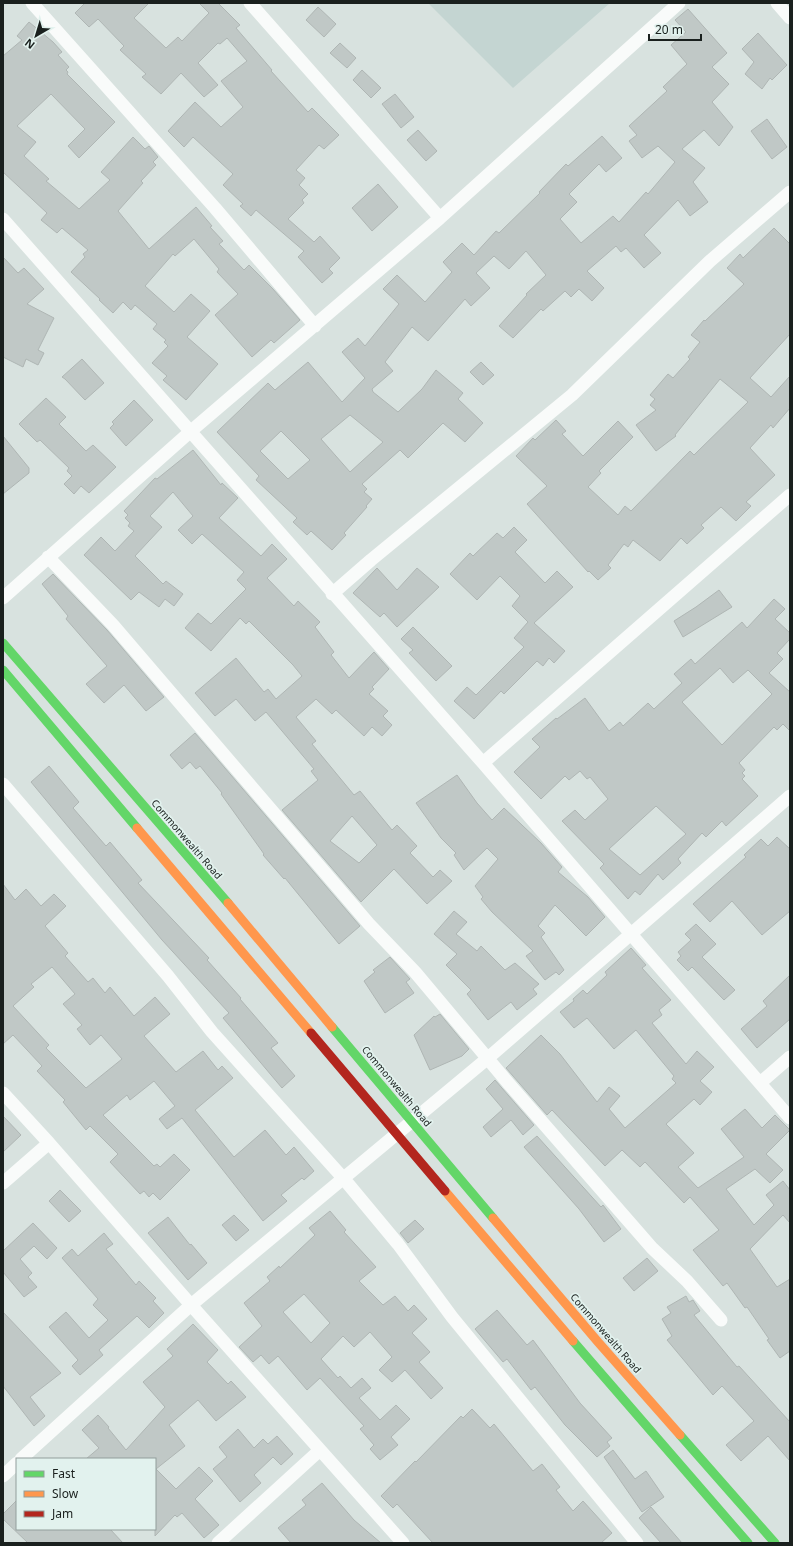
<svg xmlns="http://www.w3.org/2000/svg" width="793" height="1546" font-family="'Noto Sans',sans-serif">
  <style>
    .built { fill: #c4d5d2 }
    .building { fill: #c0c8c6; stroke: #afb6b4; fill-rule: evenodd }
    .lines { fill: none; stroke-linecap: round; stroke-linejoin: round }
    .street { stroke: #f9fbfa; stroke-width: 13 }
    .fast { stroke: #63d668; stroke-width: 9 }
    .slow { stroke: #ff974d; stroke-width: 9 }
    .jam { stroke: #b3261e; stroke-width: 9 }
    .labels { text-anchor: middle; stroke-width: 3.5; stroke-linejoin: round; paint-order: stroke }
    .street-label { font-size: 10px; fill: #1a201e; stroke: #e2f2ee }
  </style>
  <rect width="100%" height="100%" fill="#d8e2df"/>
  <path class="built" d="M428 3H610L513 88Z"/>
  <path class="building" d="M85 3H149L134 18 166 48 178 37 182 41 209 13 199 3H218L240 25 236 28 272 70 271 71 308 112 312 108 339 135 324 149 319 145 296 170 305 178 299 185 308 194 302 200 304 203 288 219 314 242 320 236 340 258 329 269 333 273 322 283 298 257 304 251 256 210 251 216 240 206 243 204 223 185 233 174 193 137 184 147 168 131 195 102 221 127 243 107 221 81 247 61 227 38 220 44 218 43 198 63 218 85 204 97 181 73 161 94 142 77 146 74 120 50 124 46 98 19 89 27 75 13Z
    M318 7 336 24 324 37 306 20Z
    M688 9 727 53 712 67 729 84 712 102 733 127 719 146 704 130 682 149 705 168 693 182 708 202 690 216 678 200 644 235 661 253 644 268 626 248 621 252 616 246 587 271 604 288 592 301 579 289 571 297 565 291 543 311 541 309 513 338 499 326 527 295 526 294 546 275 526 251 509 269 494 256 476 273 490 288 471 306 465 299 428 341 412 327 385 362 393 371 372 389 373 392 398 412 422 389 436 370 463 393 458 399 483 423 465 442 443 423 408 458 400 450 362 484 367 489 364 492 372 499 366 506 367 507 344 533 346 535 332 550 311 531 307 535 293 522 297 518 256 480 259 476 217 432 268 383 275 390 308 362 342 402 365 378 342 352 358 338 365 346 399 304 383 289 397 275 425 302 452 272 443 262 462 243 474 255 496 231 499 233 540 193 539 192 566 164 568 166 602 136 622 158 606 172 599 164 569 194 577 202 560 219 581 243 613 216 619 222 646 192 648 194 675 162 658 146 642 158 629 141 637 135 629 126 667 91 663 87 687 64 671 45 686 32 675 20ZM350 415 383 442 350 472 321 439ZM281 431 310 460 288 479 260 451Z
    M29 22 53 42 62 52 58 55 69 67 66 70 68 72 67 74 115 122 79 158 68 146 85 129 51 94 17 126 36 142 24 156 49 179 46 181 79 209 110 180 101 172 133 137 145 149 149 146 158 157 153 162 156 165 141 181 143 183 118 211 149 249 196 207 212 226 210 227 223 241 219 244 244 270 249 265 273 289 300 320 274 343 271 340 252 357 215 315 238 294 217 272 219 269 194 239 175 256 173 254 145 286 174 312 191 294 210 311 187 337 218 364 186 400 163 380 167 376 152 363 168 346 164 342 166 340 153 329 157 324 135 305 131 310 123 302 113 313 99 300 100 299 71 272 85 257 83 254 88 250 62 228 57 233 41 220 47 213 3 172V56L22 40 17 36Z
    M758 33 787 65 772 80 770 78 762 89 745 74 754 62 742 49Z
    M340 43 356 58 347 68 330 53Z
    M362 70 381 88 371 98 353 80Z
    M395 94 414 117 401 128 382 104Z
    M767 119 787 147 772 159 751 131Z
    M418 130 437 151 426 161 407 140Z
    M378 184 398 207 372 231 352 208Z
    M774 228 790 244V334L750 378 771 397 790 376V408L773 428 771 425 750 448 775 475 746 502 751 506 736 521 721 507 701 525 704 528 687 544 681 538 660 561 633 540 628 547 624 544 608 565 611 568 598 580 589 571 588 572 527 504 547 486 516 456 533 438 535 440 556 420 566 431 562 434 583 456 618 421 633 437 599 471 601 473 588 487 618 515 625 506 631 511 690 451 694 455 748 402 720 379 675 435 676 436 656 451 636 425 656 410 650 405 655 399 650 395 668 374 673 378 690 359 688 357 700 342 691 335 704 320 705 321 744 284 727 268 740 254 743 258Z
    M3 257 18 273 24 268 44 289 27 304 54 318 38 350 44 353 38 365 26 359 23 367 3 357Z
    M82 359 104 383 85 400 65 379 62 377Z
    M481 362 494 375 483 385 470 372Z
    M46 398 66 417 59 424 86 451 93 445 116 467 89 493 81 486 74 494 64 484 72 476 67 471 69 468 40 440 37 442 19 424Z
    M134 400 153 420 126 446 110 428 114 424 112 422Z
    M3 436 29 468V473L3 494Z
    M193 450 221 485 222 483 238 498 219 518 261 556 272 544 287 559 267 578 294 606 298 601 320 622 315 627 334 652 331 655 349 678 374 652 389 669 372 687 374 689 369 694 388 711 383 716 392 725 382 736 372 727 364 736 336 710 332 714 316 699 296 717 316 741 312 744 354 795 360 791 392 830 397 825 417 846 410 853 433 877 440 870 452 881 427 904 394 869 361 902 282 810 318 780 311 771 314 769 266 712 255 721 236 699 215 716 195 693 236 658 264 692 268 689 276 699 302 676 293 665 249 621 246 624 240 618 211 651 185 628 198 613 211 624 246 589 237 580 244 572 202 534 192 544 178 530 193 516 173 492 150 516 162 527 135 556 163 584 166 581 183 594 174 606 165 599 159 607 139 592 131 600 84 555 101 537 115 551 134 531 128 526 130 523 125 518 128 515 124 511 155 478 157 479ZM352 816 377 845 359 863 330 841Z
    M514 527 527 540 515 552 545 583 557 571 573 587 534 623 565 651 554 663 549 658 543 666 537 661 504 694 501 691 474 719 454 701 467 687 476 695 524 647 514 638 528 622 512 606 520 596 500 576 477 600 450 574 470 553 473 556 497 533 503 538Z
    M377 568 397 590 417 568 439 587 397 627 384 613 380 617 353 593Z
    M53 574 107 630 164 697 146 711 124 685 104 703 86 684 107 666 66 619 68 616 42 584Z
    M719 590 732 607 683 637 674 621 696 607Z
    M774 599 785 609 775 619 790 633V639L777 653 783 659 769 673 790 692V731L783 724 777 730 774 727 739 763 745 770 742 773 745 776 742 779 758 796 726 826 722 821 706 837 702 833 678 859 681 863 663 880 658 874 640 895 635 891 628 899 600 868 604 864 562 821 575 810 585 820 608 799 590 777 587 779 580 771 569 780 565 776 541 799 514 772 540 747 532 739 556 718 557 719 585 698 609 731 620 722 623 726 648 703 654 709 682 683 674 674 691 659 695 664 742 622 747 628ZM720 668 733 683 748 670 772 694 722 745 682 702ZM656 806 686 834 640 875 609 849Z
    M413 627 452 666 436 681 409 653 413 650 401 639Z
    M195 733 360 926 339 944 285 878 284 879 263 855 264 854 221 794 222 793 200 766 196 769 190 762 182 769 170 755Z
    M49 766 79 802 73 808 106 846 110 842 142 880 138 883 209 958 207 960 241 998 240 999 278 1043 271 1048 295 1076 282 1088 223 1018 229 1013 162 940 31 782Z
    M457 775 477 803 492 820 504 808 541 843 562 867 558 872 588 897 605 917 586 936 555 905 538 926 545 933 541 937 564 970 559 975 556 972 545 980 526 956 533 951 492 912 481 899 483 897 475 886 498 859 487 848 464 870 454 855 456 853 441 838 416 803Z
    M777 837 790 849V911L762 935 732 901 710 922 693 904 746 857 744 855 761 839 768 846Z
    M3 884 15 900 26 889 41 906 54 894 66 906 45 926 68 953 65 956 88 982 93 978 105 993 110 987 134 1016 155 997 170 1014 144 1036 176 1072 203 1051 218 1070 222 1066 233 1078 195 1110 234 1157 265 1130 286 1155 294 1147 314 1171 304 1180 302 1178 281 1195 287 1201 263 1221 182 1118 167 1129 159 1119 175 1106 154 1081 130 1100 127 1095 103 1115 154 1166 157 1164 160 1167 174 1154 190 1170 160 1200 153 1193 149 1197 144 1191 140 1194 110 1162 118 1154 90 1126 86 1130 63 1102 65 1100 37 1071 42 1066 13 1035 3 1044ZM52 967 75 994 63 1004 82 1025 77 1029 90 1045 101 1035 122 1059 86 1088 46 1048 49 1045 13 1006 34 987 31 984Z
    M454 911 467 922 456 934 477 951 481 946 505 970 515 963 539 984 533 989 537 994 517 1010 511 1002 488 1020 467 994 471 990 446 965 457 954 434 934Z
    M696 924 716 944 702 957 735 990 724 1000 692 967 688 971 677 960 681 956 678 952 691 940 685 934Z
    M631 948 646 965 642 968 671 1000 659 1010 662 1015 652 1023 686 1064 697 1051 714 1067 700 1081 712 1092 700 1105 694 1099 666 1124 694 1153 678 1167 698 1188 744 1157 721 1129 745 1109 762 1128 775 1115 790 1130 766 1154 783 1170 770 1183 755 1169 726 1189 754 1225 774 1205 766 1195 783 1181 790 1190V1223L783 1215 750 1249 777 1287 790 1279V1351L780 1358 767 1340 769 1339 747 1307 745 1308 727 1283 723 1286 693 1250 719 1230 690 1197 684 1203 645 1162 640 1167 622 1150 605 1166 552 1110 547 1115 506 1068 541 1035 560 1054 597 1102 609 1087 620 1096 609 1109 625 1128 676 1083 672 1079 674 1076 636 1030 614 1049 587 1018 574 1028 560 1012 574 1001 573 999 583 990 587 994 607 975 605 972Z
    M390 957 410 979 406 982 414 993 385 1013 364 981 375 972 373 970Z
    M790 975V1019L757 1048 741 1029 767 1006 763 1001Z
    M440 1014 469 1049 462 1056 430 1070 414 1035 434 1016 435 1017Z
    M495 1080 534 1125 523 1135 511 1120 491 1137 483 1127 503 1109 486 1089Z
    M3 1116 21 1135 3 1152Z
    M537 1136 601 1207 603 1205 621 1229 604 1242 579 1209 524 1147Z
    M60 1190 81 1211 69 1222 49 1201Z
    M330 1211 346 1230 344 1232 376 1267 359 1281 383 1305 395 1296 408 1311 414 1305 427 1319 412 1333 430 1352 419 1362 443 1388 431 1399 405 1370 392 1382 379 1370 392 1357 370 1332 354 1347 343 1336 321 1359 338 1378 340 1376 351 1388 362 1378 371 1388 359 1398 380 1420 396 1405 410 1419 391 1437 398 1445 380 1460 370 1449 374 1445 360 1429 364 1426 320 1378 307 1390 278 1356 269 1364 261 1355 253 1362 239 1347 262 1326 244 1303 270 1281 267 1277 279 1266 280 1268 315 1235 309 1228ZM304 1294 330 1323 311 1343 283 1312Z
    M234 1215 249 1230 236 1241 222 1225Z
    M168 1217 190 1245 191 1244 207 1263 188 1280 148 1233Z
    M415 1220 424 1229 408 1243 400 1233Z
    M33 1223 57 1248 47 1259 34 1246 20 1259 32 1273 28 1277 37 1287 24 1297 3 1272V1251Z
    M104 1233 113 1244 106 1249 136 1285 139 1281 156 1298 153 1301 164 1313 149 1328 137 1316 99 1350 103 1355 80 1375 72 1366 78 1360 49 1327 66 1312 89 1338 108 1320 93 1305 98 1299 62 1258 72 1249 78 1256Z
    M647 1258 658 1271 634 1291 623 1278Z
    M686 1296 689 1302 693 1300 700 1311 694 1315 737 1367 739 1366 790 1422V1461L768 1436 741 1461 726 1445 754 1421 722 1386 713 1395 667 1340 672 1336 662 1319 671 1313 667 1307Z
    M497 1310 527 1345 533 1340 580 1403 612 1438 607 1442 610 1446 597 1457 565 1425 535 1387 531 1390 507 1359 503 1362 475 1329Z
    M3 1312 61 1373 30 1397 45 1416 34 1426 3 1386Z
    M193 1324 218 1350 207 1362 228 1384 231 1381 246 1397 216 1421 198 1400 169 1425 185 1446 156 1469 176 1489 199 1467 213 1481 195 1499 219 1525 204 1538 182 1513 177 1517 175 1515 155 1536V1459H86L99 1448 82 1430 98 1415 109 1427 108 1428 126 1450 165 1407 143 1382 173 1356 167 1349Z
    M472 1409 490 1428 494 1424 533 1471 542 1464 560 1487 556 1490 573 1511 583 1501 612 1533 601 1543H433L397 1504 393 1508 381 1496 415 1461 416 1462 461 1416 463 1418Z
    M238 1429 254 1448 263 1439 268 1444 277 1436 293 1454 281 1465 273 1457 254 1475 261 1483 240 1502 213 1469 227 1457 219 1447Z
    M613 1450 635 1479 646 1471 664 1497 642 1512 604 1457Z
    M322 1483 354 1520 381 1543H291L278 1528 306 1505 302 1500Z
    M17 1500V1529H110L123 1543H28L3 1519V1514Z
    M651 1507 682 1543H661L639 1518Z"/>
  <g class="lines">
    <path class="street" d="M32 3 215 208 315 326
      M250 3 440 218
      M777 3 790 18
      M3 219 483 763 790 1118
      M48 557 113 625 369 924 415 972 509 1084 652 1248 687 1281 721 1320
      M332 594 371 560 572 395 710 261 790 192
      M3 598 191 431 440 218 679 3
      M483 763 790 495
      M3 784 168 976 212 1032 344 1179 398 1244 452 1317 637 1543
      M760 1083 790 1057
      M3 1093 49 1143 191 1305 403 1543
      M3 1183 49 1143
      M21 1459 191 1305 488 1058 790 796
      M3 1476 17 1463
      M218 1543 320 1450"/>
    <path class="fast" d="M3 643 228 903
      M3 670 137 828
      M332 1027 493 1218
      M573 1341 748 1543
      M680 1435 775 1543"/>
    <path class="slow" d="M137 828 311 1033
      M228 903 332 1027
      M445 1191 573 1341
      M493 1218 598 1342 680 1435"/>
    <path class="jam" d="M311 1033 445 1191"/>
  </g>
  <g class="labels">
    <g class="street-label">
      <text transform="translate(187 839) rotate(49)" y="4">Commonwealth Road</text>
      <text transform="translate(397 1086) rotate(50)" y="4">Commonwealth Road</text>
      <text transform="translate(606 1333) rotate(49)" y="4">Commonwealth Road</text>
    </g>
  </g>
  <rect width="793" height="1546" fill="none" stroke="#1a201e" stroke-width="8"/>
  <rect x="16" y="1458" width="140" height="72" fill="#e2f2ee" stroke="#929e9b"/>
  <rect x="24" y="1471" width="20" height="6" fill="#63d668" stroke="#929e9b"/>
  <text x="52" y="1478" font-size="12" fill="#1a201e">Fast</text>
  <rect x="24" y="1491" width="20" height="6" fill="#ff974d" stroke="#929e9b"/>
  <text x="52" y="1498" font-size="12" fill="#1a201e">Slow</text>
  <rect x="24" y="1511" width="20" height="6" fill="#b3261e" stroke="#929e9b"/>
  <text x="52" y="1518" font-size="12" fill="#1a201e">Jam</text>
  <g transform="translate(36 36) rotate(218)" stroke="#e2f2ee" stroke-width="3" paint-order="stroke">
  <path d="M0-3L7 15L0 10L-7 15Z" fill="#1a201e"/>
  <text y="-6" font-size="11" font-weight="bold" text-anchor="middle" fill="#1a201e">N</text>
  </g>
  <path d="M649 34v6h52v-6" fill="none" stroke="#1a201e" stroke-width="2"/>
  <text x="655" y="34" font-size="12" fill="#1a201e" stroke="#e2f2ee" stroke-width="3" paint-order="stroke">20 m</text>
</svg>
